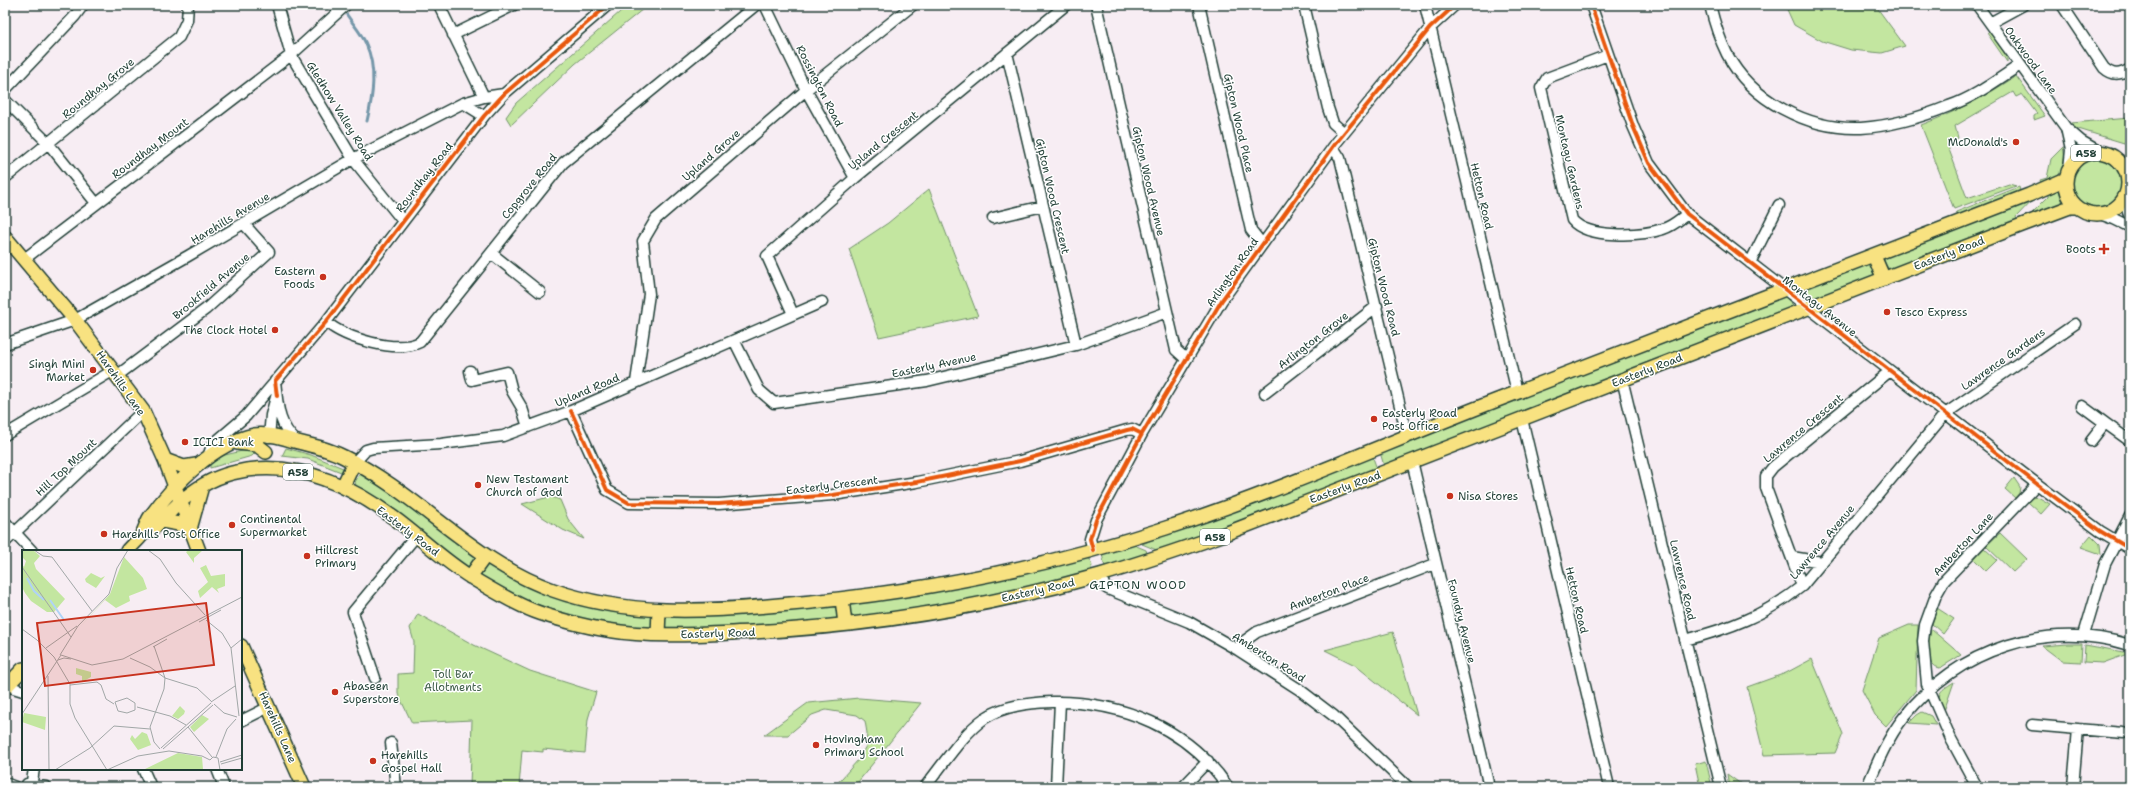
<svg xmlns="http://www.w3.org/2000/svg" width="2135" height="792" font-family="'Shantell Sans',sans-serif">
  <style>
    .green { fill: #c3e6a0; stroke: #71926a }
    .lines { fill: none; stroke-linecap: round; stroke-linejoin: round }
    .stream { stroke: #7597a9; stroke-width: 3 }
    .minor-casing { stroke: #1f3d34; stroke-width: 13 }
    .major-casing { stroke: #1f3d34; stroke-width: 16 }
    .minor { stroke: #fff; stroke-width: 10 }
    .major { stroke: #f8e281; stroke-width: 13 }
    .cycleway-casing { stroke: #fff; stroke-width: 6 }
    .cycleway { stroke: #e8590c; stroke-width: 4 }
    .poi-dot { fill: #c8321e; stroke: #fff; stroke-width: 1.5 }
    .labels { text-anchor: middle; stroke-width: 3; stroke-linejoin: round; paint-order: stroke }
    .shield { fill: #fff; stroke: #627771; stroke-width: 1 }
    .shield-label { font-size: 10px; font-weight: bold; fill: #1f3d34 }
    .street-label { font-size: 11px; fill: #1f3d34; stroke: #fff }
    .poi-label { font-size: 11px; fill: #1f3d34; stroke: #fff; text-anchor: start }
    .park-label { font-size: 11px; fill: #405f4a; stroke: #fff }
    .neighbourhood-label { font-size: 12px; letter-spacing: 1px; fill: #1f3d34; stroke: #fff }
    .inset-river { fill: none; stroke: #afd3f7; stroke-width: 2 }
    .inset-road { fill: none; stroke: #a1a7a7; stroke-width: 1 }
    .view { fill: #c8321e; fill-opacity: 0.15; stroke: #c8321e; stroke-width: 2 }
    .inset-edge { fill: none; stroke: #1f3d34; stroke-width: 2 }
  </style>
  <rect width="100%" height="100%" fill="#f7edf3"/>
  <filter id="ink" filterUnits="userSpaceOnUse"><feTurbulence type="fractalNoise" baseFrequency=".025" numOctaves="2"/><feDisplacementMap in="SourceGraphic" scale="8" xChannelSelector="R" yChannelSelector="G"/><feConvolveMatrix kernelMatrix="1 2 1 2 8 2 1 2 1" color-interpolation-filters="sRGB"/></filter>
  <g filter="url(#ink)">
    <path class="green" d="M628 5H648L575 64 511 125 506 117 516 103Z
      M1785 5H1875L1905 46 1882 53 1851 50 1822 41 1794 25Z
      M1990 31 2007 57V62L1987 33Z
      M2016 76 2045 116 2034 120V116L2037 114 2022 94 2016 97 2013 92 1955 126 1958 138 1947 144 1967 198 2009 184 2016 186 1954 209 1921 125C1956 112 1986 96 2016 76Z
      M2130 118V141L2124 143 2075 128 2071 123Z
      M2063 147C2068 169 2060 176 2041 184L2040 180 2047 178 2051 159Z
      M2072 183a25 25 0 1 1 50 0a25 25 0 1 1-50 0Z
      M2019 187 2020 191 1958 216 1956 212Z
      M929 189 978 316 879 337 849 249 888 223Z
      M2059 190 2063 203 2030 215 2048 197V194Z
      M2034 198 2016 217 2017 220 1893 269H1889L1883 262 1888 255Z
      M1867 263 1871 264 1875 271 1874 275 1808 301 1799 293V291Z
      M1781 296 1785 297 1793 305V308L1384 466 1380 452Z
      M286 448 311 455 343 468 341 472 308 459 282 456Z
      M242 451H257L252 456 210 468V462L225 455Z
      M1372 455 1377 469 1159 551 1142 544Z
      M362 474 387 488 475 556 476 557 470 568H467L408 520 356 486 355 482 359 475Z
      M2014 478 2020 487 2019 493 2015 498 2005 489Z
      M549 497 555 498 560 500 568 519 584 539 563 530 522 504Z
      M2038 497 2050 504 2041 514 2028 502 2031 498Z
      M2000 533 2027 559 2013 572 1986 546Z
      M2091 535 2100 544 2101 554 2081 547Z
      M1132 544 1146 550 1147 553 1105 567 1102 554Z
      M1984 548 1997 560 1986 571 1974 559Z
      M1085 558 1089 559 1092 566 1090 571C1011 593 932 607 851 618L849 616 848 604Z
      M487 564 650 614 654 616 653 626 649 629 601 624 568 615 520 598 479 576V573Z
      M837 606V619L712 628 664 629 663 616Z
      M1937 608 1954 619 1943 634 1932 624Z
      M418 614 474 645 530 671 596 692 588 719 585 753 543 749V752L522 750 519 787H470L472 720 412 723 398 694V674L413 673 414 642 410 628Z
      M1909 625H1918L1916 690 1886 726 1875 715 1862 690 1879 638Z
      M1931 629 1961 655 1940 668C1923 667 1929 640 1931 629Z
      M1393 632 1417 715 1355 665 1325 650Z
      M2068 644H2082L2081 662 2062 661 2042 646Z
      M2085 645 2130 653 2103 663 2084 662Z
      M1812 659 1843 734 1835 753 1764 755 1747 687 1786 673Z
      M1954 682 1944 711C1936 693 1938 692 1954 682Z
      M859 698 921 703 854 787H834L858 760 866 746 867 733 865 721 857 715 826 710 812 715 788 735H764L808 703Z
      M1922 712 1931 716 1936 725 1909 723 1917 715Z
      M1706 761 1712 787H1700L1695 764Z
      M1727 774 1745 787H1729Z"/>
    <g class="lines">
      <path class="stream" d="M347 15C353 24 362 34 366 44 377 68 373 96 367 121"/>
      <g class="minor-casing">
        <path id="minor" d="M277 5 291 55 353 159 402 220
          M439 5 484 97
          M765 5 806 90 855 178
          M1096 5 1176 350 1186 359
          M1199 5 1251 230 1262 244
          M1304 5 1328 108 1333 123 1344 133
          M1425 5 1517 392
          M1591 5 1633 126 1649 163 1687 214 2037 484 2100 531 2130 549
          M1710 5C1714 22 1719 38 1727 54 1751 101 1809 130 1861 128 1890 126 1922 117 1949 106 1975 97 1997 80 2020 65
          M1977 5 2066 128 2081 141 2100 152
          M2062 5 2104 68C2113 76 2120 75 2130 69
          M1990 23 2023 5
          M453 35 514 5
          M1007 53 1076 345
          M1608 55 1547 78 1541 88 1572 220C1588 239 1641 236 1663 229 1673 226 1679 220 1687 214
          M5 90 75 16 83 5
          M5 100 48 143 96 203
          M463 103 484 116
          M2066 128 2071 150 2069 169
          M1333 147 1340 158 1407 435
          M5 178 179 37 187 20 188 5
          M2128 188V212L2130 217
          M2097 213 2114 219 2130 227
          M993 218 1043 206
          M491 253 540 292
          M23 260 291 55 346 5
          M1750 263 1779 205
          M793 314 767 256 855 178 1066 5
          M326 322C345 338 396 354 420 342L563 163 756 5
          M734 340 759 390 774 403 927 381 1076 345 1167 312
          M5 344 75 320 188 256 353 159 463 103 484 97 504 94
          M470 371 472 380 507 372 512 391 522 408 528 427
          M118 375 206 309 269 252 243 223
          M1622 379 1721 787
          M275 381C278 405 277 423 296 441
          M636 382 649 294 643 241 656 219 806 90 913 5
          M1265 393 1377 306
          M2082 406 2105 423
          M571 411 607 490 629 503 719 504 833 495 917 482 1020 461 1127 430 1132 429 1142 434
          M1522 419 1609 787
          M5 435 114 370
          M269 437 271 415 276 397
          M2091 441 2105 423 2130 441
          M209 454 212 445 246 416 326 322 484 116 504 94 608 5
          M1412 461 1489 787
          M354 463 366 450 373 448 441 444 503 436 571 411 822 302
          M5 522 32 551
          M5 542 143 411
          M1093 550 1090 539 1096 520 1142 434 1222 300 1336 143 1430 28 1455 5
          M1792 557 1822 562
          M1100 575 1105 587 1108 589 1189 622 1238 650 1300 690 1334 716 1408 787
          M1802 586 1766 488V476L1773 467 1890 371
          M2084 635 2105 564 2130 516
          M1685 640C1728 629 1766 615 1802 586L1945 414 2075 324
          M1238 650 1243 642 1257 632 1435 564
          M375 678 353 612 416 536
          M7 686 23 691
          M241 721 269 707
          M2032 725 2123 733
          M391 743 396 787
          M143 769 151 787
          M217 769 224 787
          M5 783 15 787
          M27 784 46 787
          M31 787 34 769
          M925 787C942 766 963 733 985 718 1005 705 1029 703 1052 702 1122 701 1188 728 1228 787
          M1056 787 1060 702
          M1183 787 1208 761
          M1867 787C1877 763 1888 737 1904 717 1959 648 2046 620 2130 645
          M1977 787 1951 739 1927 684 1923 641 1925 625 1936 595 1944 581 2037 484
          M2073 787 2078 729"/>
      </g>
      <g class="major-casing">
        <path id="major" d="M2066 183a31 31 0 1 1 62 0a31 31 0 1 1-62 0Z
          M5 237 75 320 143 411 165 460 199 551
          M1874 256 1884 279
          M237 443 257 445 266 452
          M165 460 184 467 196 465
          M343 486 354 463
          M162 521 179 524 190 529
          M190 529 202 486
          M142 534C158 528 165 516 177 505 192 491 212 478 232 473 290 458 347 483 394 518 420 537 444 561 472 578 491 589 513 603 534 611 552 618 587 627 607 630 654 638 704 634 752 632 869 626 987 607 1100 575 1141 563 1182 549 1222 535L2022 225 2070 207H2077
          M127 551C131 546 137 541 141 536 145 530 146 523 150 517 173 485 214 443 254 435 266 433 282 437 294 441 311 445 328 449 344 457 419 494 473 562 553 590 626 616 704 612 779 605 911 594 1040 569 1166 528 1278 492 1386 443 1495 401 1673 332 1851 264 2029 195L2066 179
          M470 577 485 556
          M842 599 845 624
          M658 634 659 610
          M241 646 304 787
          M5 688 23 669"/>
      </g>
      <use href="#minor" class="minor"/>
      <use href="#major" class="major"/>
      <g class="cycleway-casing">
        <path id="cycleway" d="M1591 5 1633 126 1649 163 1687 214 2037 484 2100 531 2130 549
          M277 396 275 381 326 322 484 116 504 94 608 5
          M571 411 607 490 629 503 719 504 833 495 917 482 1020 461 1127 430 1132 429 1142 434
          M1093 550 1090 539 1096 520 1142 434 1222 300 1336 143 1430 28 1455 5"/>
      </g>
      <use href="#cycleway" class="cycleway"/>
    </g>
  </g>
  <g class="poi-dot">
    <circle cx="2016" cy="142" r="4"/>
    <path d="M2102 243h4v4h4v4h-4v4h-4v-4h-4v-4h4z"/>
    <circle cx="323" cy="277" r="4"/>
    <circle cx="1887" cy="312" r="4"/>
    <circle cx="275" cy="330" r="4"/>
    <circle cx="93" cy="370" r="4"/>
    <circle cx="1374" cy="419" r="4"/>
    <circle cx="185" cy="442" r="4"/>
    <circle cx="478" cy="485" r="4"/>
    <circle cx="1450" cy="496" r="4"/>
    <circle cx="232" cy="525" r="4"/>
    <circle cx="104" cy="534" r="4"/>
    <circle cx="307" cy="556" r="4"/>
    <circle cx="335" cy="692" r="4"/>
    <circle cx="816" cy="745" r="4"/>
    <circle cx="373" cy="761" r="4"/>
  </g>
  <g class="labels">
    <g class="shield">
      <rect x="2071" y="145" width="30" height="16" rx="3"/>
      <rect x="283" y="464" width="30" height="16" rx="3"/>
      <rect x="1200" y="529" width="30" height="16" rx="3"/>
    </g>
    <g class="shield-label">
      <text x="2086" y="157">A58</text>
      <text x="298" y="476">A58</text>
      <text x="1215" y="541">A58</text>
    </g>
    <g class="street-label">
      <text transform="translate(2031 60) rotate(54)" y="4">Oakwood Lane</text>
      <text transform="translate(820 86) rotate(63)" y="4">Rossington Road</text>
      <text transform="translate(98 88) rotate(-39)" y="4">Roundhay Grove</text>
      <text transform="translate(340 111) rotate(58)" y="4">Gledhow Valley Road</text>
      <text transform="translate(1239 123) rotate(77)" y="4">Gipton Wood Place</text>
      <text transform="translate(883 140) rotate(-39)" y="4">Upland Crescent</text>
      <text transform="translate(150 148) rotate(-37)" y="4">Roundhay Mount</text>
      <text transform="translate(711 155) rotate(-41)" y="4">Upland Grove</text>
      <text transform="translate(1570 162) rotate(77)" y="4">Montagu Gardens</text>
      <text transform="translate(424 177) rotate(-52)" y="4">Roundhay Road</text>
      <text transform="translate(1149 181) rotate(77)" y="4">Gipton Wood Avenue</text>
      <text transform="translate(529 186) rotate(-51)" y="4">Copgrove Road</text>
      <text transform="translate(1053 196) rotate(77)" y="4">Gipton Wood Crescent</text>
      <text transform="translate(1482 196) rotate(77)" y="4">Hetton Road</text>
      <text transform="translate(230 218) rotate(-31)" y="4">Harehills Avenue</text>
      <text transform="translate(1949 253) rotate(-21)" y="4">Easterly Road</text>
      <text transform="translate(1232 272) rotate(-55)" y="4">Arlington Road</text>
      <text transform="translate(211 286) rotate(-40)" y="4">Brookfield Avenue</text>
      <text transform="translate(1384 287) rotate(76)" y="4">Gipton Wood Road</text>
      <text transform="translate(1820 306) rotate(38)" y="4">Montagu Avenue</text>
      <text transform="translate(1313 340) rotate(-38)" y="4">Arlington Grove</text>
      <text transform="translate(2003 359) rotate(-35)" y="4">Lawrence Gardens</text>
      <text transform="translate(934 365) rotate(-12)" y="4">Easterly Avenue</text>
      <text transform="translate(1647 370) rotate(-21)" y="4">Easterly Road</text>
      <text transform="translate(121 383) rotate(55)" y="4">Harehills Lane</text>
      <text transform="translate(587 390) rotate(-23)" y="4">Upland Road</text>
      <text transform="translate(1803 428) rotate(-40)" y="4">Lawrence Crescent</text>
      <text transform="translate(66 467) rotate(-43)" y="4">Hill Top Mount</text>
      <text transform="translate(832 485) rotate(-7)" y="4">Easterly Crescent</text>
      <text transform="translate(1345 487) rotate(-20)" y="4">Easterly Road</text>
      <text transform="translate(408 531) rotate(37)" y="4">Easterly Road</text>
      <text transform="translate(1822 542) rotate(-50)" y="4">Lawrence Avenue</text>
      <text transform="translate(1963 544) rotate(-47)" y="4">Amberton Lane</text>
      <text transform="translate(1683 580) rotate(77)" y="4">Lawrence Road</text>
      <text transform="translate(1038 590) rotate(-13)" y="4">Easterly Road</text>
      <text transform="translate(1329 592) rotate(-21)" y="4">Amberton Place</text>
      <text transform="translate(1577 600) rotate(77)" y="4">Hetton Road</text>
      <text transform="translate(1462 621) rotate(76)" y="4">Foundry Avenue</text>
      <text transform="translate(718 633) rotate(-2)" y="4">Easterly Road</text>
      <text transform="translate(1269 657) rotate(32)" y="4">Amberton Road</text>
      <text transform="translate(278 727) rotate(66)" y="4">Harehills Lane</text>
    </g>
    <g class="poi-label">
      <text x="2008" y="146" text-anchor="end">McDonald's</text>
      <text x="2096" y="253" text-anchor="end">Boots</text>
      <text x="315" y="275" text-anchor="end">Eastern<tspan x="315" dy="13">Foods</tspan></text>
      <text x="1895" y="316">Tesco Express</text>
      <text x="267" y="334" text-anchor="end">The Clock Hotel</text>
      <text x="85" y="368" text-anchor="end">Singh Mini<tspan x="85" dy="13">Market</tspan></text>
      <text x="1382" y="417">Easterly Road<tspan x="1382" dy="13">Post Office</tspan></text>
      <text x="193" y="446">ICICI Bank</text>
      <text x="486" y="483">New Testament<tspan x="486" dy="13">Church of God</tspan></text>
      <text x="1458" y="500">Nisa Stores</text>
      <text x="240" y="523">Continental<tspan x="240" dy="13">Supermarket</tspan></text>
      <text x="112" y="538">Harehills Post Office</text>
      <text x="315" y="554">Hillcrest<tspan x="315" dy="13">Primary</tspan></text>
      <text x="343" y="690">Abaseen<tspan x="343" dy="13">Superstore</tspan></text>
      <text x="824" y="743">Hovingham<tspan x="824" dy="13">Primary School</tspan></text>
      <text x="381" y="759">Harehills<tspan x="381" dy="13">Gospel Hall</tspan></text>
    </g>
    <g class="park-label">
      <text x="453" y="678">Toll Bar<tspan x="453" dy="13">Allotments</tspan></text>
    </g>
    <g class="neighbourhood-label">
      <text x="1138" y="589">GIPTON WOOD</text>
    </g>
  </g>
  <g transform="translate(22 550)">
    <rect width="220" height="220" fill="#f7edf3"/>
    <path d="M0 0H11L18 6 12 13 14 19 43 49 32 62H25L9 51 3 43 0 37V14L2 17 4 11 0 7ZM167 0H181L172 8V13L164 2ZM102 7 121 28 125 39 107 46 108 51 94 58 83 50 57 78 88 44ZM184 15 189 26 203 24V36L195 39 197 43 190 37 178 48 176 41 186 32 178 18ZM69 23 79 28 83 26 74 38 64 32 63 29ZM54 118 69 122V127L60 132V126L54 124ZM158 156 163 161 162 164 156 169 150 166ZM2 163 24 167 23 180 0 172ZM180 165 187 169 172 182 168 177ZM120 182 125 184 129 195 116 200 108 189 110 185 113 189ZM156 203 180 207 181 219 121 220Z" fill="#c3e6a0"/>
    <path class="inset-river" d="M5 28 12 41 22 50M28 50 42 70"/>
    <path class="inset-road" d="M12 0 21 6 30 7 70 61M126 0 138 9 154 33 183 65M0 17 49 87M184 70 200 83 209 98 217 166M177 72 199 60M0 79 15 90 32 107 48 134V154L53 168 85 220M132 96 143 128 142 139 128 177 132 192 138 199M131 97 145 89M24 98 55 76M209 98 220 89M38 105 56 76 87 44 95 18 106 0M108 108 128 117 143 128 175 138 190 152M36 110 42 108 49 109M26 126 27 220M48 135 75 132 79 135 84 149 92 154M105 148 113 153V160L105 163 96 161 93 152ZM189 152 213 136M192 154 202 163 215 167M115 157 148 166 164 175M0 164 39 105 70 115 101 109 220 47M166 177 190 207M139 198 189 153M141 199 191 155M194 207 205 179 214 169M188 210 191 207 196 208 198 220M198 212 220 205M199 214 220 208M33 220 68 198 92 176 128 179M85 220 116 206 147 201 180 206 188 210"/>
    <path class="view" d="M184 53 192 115 23 136 15 73Z"/>
    <rect width="220" height="220" class="inset-edge"/>
  </g>
  <rect width="2135" height="792" fill="none" stroke="#fff" stroke-width="20"/>
  <rect x="10" y="10" width="2115" height="772" fill="none" stroke="#1f3d34" stroke-width="1.5" filter="url(#ink)"/>
</svg>
